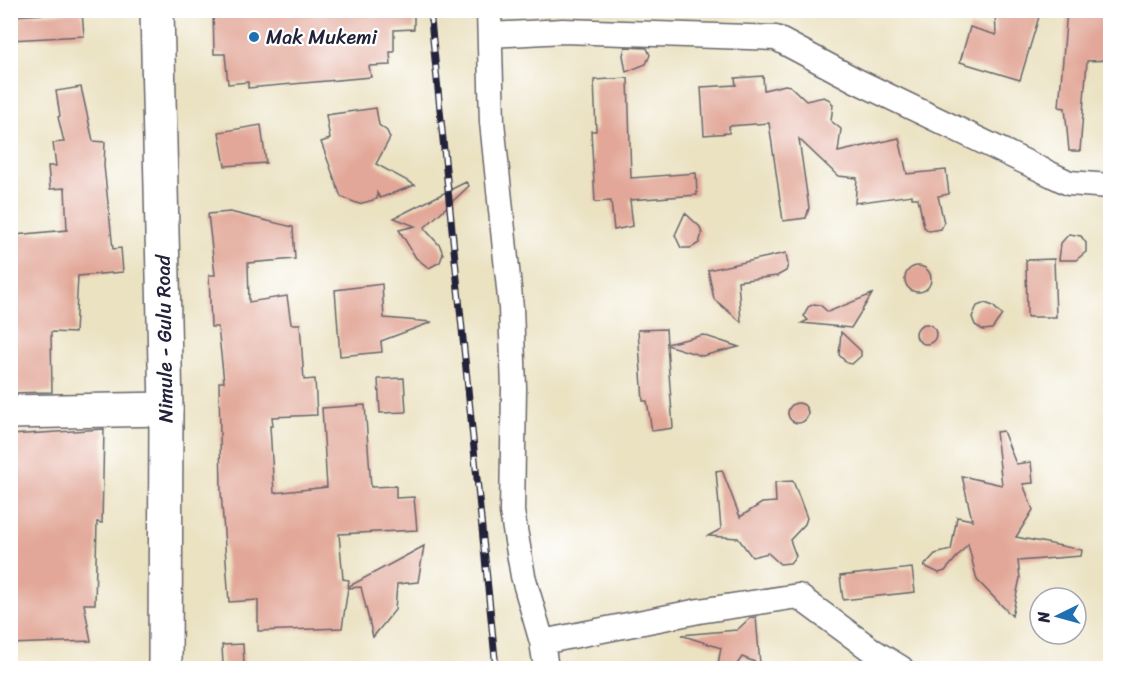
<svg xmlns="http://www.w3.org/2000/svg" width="1121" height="679" font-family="Sriracha,sans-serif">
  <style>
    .building { fill: #e2a798 }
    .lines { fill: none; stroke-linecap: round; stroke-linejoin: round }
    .street-casing { stroke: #68656a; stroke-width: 27 }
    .secondary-casing { stroke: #68656a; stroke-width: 36 }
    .primary-casing { stroke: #68656a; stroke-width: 36 }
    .street { stroke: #fff; stroke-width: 24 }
    .secondary { stroke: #fff; stroke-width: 33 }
    .primary { stroke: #fff; stroke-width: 33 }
    .rail-casing { stroke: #22223b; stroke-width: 7 }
    .rail { stroke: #fff; stroke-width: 4.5; stroke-dasharray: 14; stroke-linecap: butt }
    .poi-dot { fill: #1f6fb2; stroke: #fff; stroke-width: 2 }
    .labels { text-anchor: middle; stroke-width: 4.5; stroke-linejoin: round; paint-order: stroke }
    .poi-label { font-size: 20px; fill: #22223b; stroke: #fff; text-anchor: start }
    .street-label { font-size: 20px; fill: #22223b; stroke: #fff }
  </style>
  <rect width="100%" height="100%" fill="#fff"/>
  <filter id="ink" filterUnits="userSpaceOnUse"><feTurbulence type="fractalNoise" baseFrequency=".0167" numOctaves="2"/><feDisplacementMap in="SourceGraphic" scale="12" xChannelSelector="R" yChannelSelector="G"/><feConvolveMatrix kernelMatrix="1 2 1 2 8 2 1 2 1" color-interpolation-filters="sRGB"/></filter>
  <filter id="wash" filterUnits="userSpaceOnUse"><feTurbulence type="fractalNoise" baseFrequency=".008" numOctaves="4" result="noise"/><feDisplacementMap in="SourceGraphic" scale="24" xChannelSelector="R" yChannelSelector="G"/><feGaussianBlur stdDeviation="1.35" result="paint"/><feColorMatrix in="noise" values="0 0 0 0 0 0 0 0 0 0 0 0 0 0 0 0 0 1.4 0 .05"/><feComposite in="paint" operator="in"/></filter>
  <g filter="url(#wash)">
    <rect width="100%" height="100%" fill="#ebe2c2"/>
    <g id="blocks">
      <path class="building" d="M213 10H414V29L394 30V52H390L391 65 369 66 371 77 248 88V82L228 84 225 54H214Z
        M995 10H1041L1020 80 960 62 970 27 996 35Z
        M1067 10H1110V60L1087 61 1080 151H1069L1065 108 1059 107Z
        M82 12 84 36 10 40V16Z
        M625 47 647 48 650 55 646 64 626 72 623 55Z
        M763 76 764 90 785 85 790 86 806 101 824 97 830 100 833 105 831 121 841 129 838 152 899 138 907 174 946 170 949 194 938 196 944 223 941 229 929 231 924 227 918 198H912V195L855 203 857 178 838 176 799 139 809 208 806 218 783 221 769 123 729 126V133L704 135 701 87 736 85 735 78Z
        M628 78 631 178 696 173 697 195 630 200 633 226 614 230 611 201 595 202 591 131H596L594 80Z
        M81 87 93 141 105 142 104 166 113 249 121 248 123 272 78 276 75 333 51 332 52 392 10 393V275H18L15 235 67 230 65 188 50 189 48 166H56L53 143 64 142 58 117 60 116 56 91Z
        M376 108 379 125 387 131 390 138 376 164 415 185 380 198 377 193V199L359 204 341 197 321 142 330 139 326 115Z
        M261 125 266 163 225 166 219 132Z
        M466 182 469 186 424 228 440 246 443 254 440 262 429 268 416 258 399 230 415 226 394 218Z
        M230 212 293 227 295 259 248 263 249 302 287 296 291 324H300L304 380 315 379 317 415 272 417 273 426H270L274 493 327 487 322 408 365 405 371 487 396 486V498L414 497 417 530 339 534 343 579 349 580 348 587 424 546 418 582 397 584 395 610 373 637 361 587 348 588 342 628 258 631V600L229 602 221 491 219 382H224L218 327H211L209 275H215L208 214Z
        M685 213 700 227 702 234 699 243 691 248H681L675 235Z
        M1069 234 1081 236 1086 243V252L1076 260H1059L1061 243Z
        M786 253 788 265 786 271 777 276 738 281 741 322 714 299 708 270Z
        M1054 259 1056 317H1027L1026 260Z
        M905 279a13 13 0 1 1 26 0a13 13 0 1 1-26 0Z
        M382 284 384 318 432 322 381 341 382 352 340 356 335 290Z
        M872 294 851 328 802 323 808 320 804 316 808 307 814 304 820 305 828 312Z
        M985 303 993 306 1002 315 992 329 983 330 975 325 972 317 977 306Z
        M916 334a10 10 0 1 1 20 0a10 10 0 1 1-20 0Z
        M666 329 667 344 703 335 739 347 702 356 667 345 673 428 652 431 647 401H643L638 330Z
        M841 332 861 351V356L852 364 847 363 839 355Z
        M404 378 406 412 380 413 378 379Z
        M788 413a10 10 0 1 1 20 0a10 10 0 1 1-20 0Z
        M104 429 102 523 97 522 95 604H84L91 641 10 644V435Z
        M1003 431 1016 464 1031 462 1033 483 1023 484 1033 510 1016 537 1082 550 1081 556 1018 561 1020 578 1012 616 977 580 968 544 945 571 939 573 924 566 935 554 951 550 957 517 972 520 962 476 1002 485 996 432Z
        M722 470 740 517 762 503 776 502 775 482 793 481 807 518 805 524 790 540 796 556 790 563 780 564 768 553 752 557 738 538 708 536 721 529 716 471Z
        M912 568 915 592 843 600 840 576Z
        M756 617 760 664 742 657 734 669H717L721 648 681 635 737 630 750 618Z
        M243 644 244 664 223 665 222 645Z"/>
    </g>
  </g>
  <g filter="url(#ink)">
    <use href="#blocks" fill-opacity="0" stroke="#68656a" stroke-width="1.5"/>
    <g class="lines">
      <g class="street-casing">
        <path id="street" d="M489 10 492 122 511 308 514 388 512 512 523 576 542 642 546 668
          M491 35 563 31 776 38 857 81 1069 183 1110 186
          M542 642 699 611 798 596 873 651 901 668"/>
      </g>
      <g class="secondary-casing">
        <path id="secondary" d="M10 412 166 409"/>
      </g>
      <g class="primary-casing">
        <path id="primary" d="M157 10 166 409 165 668"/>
      </g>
      <use href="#street" class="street"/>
      <use href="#secondary" class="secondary"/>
      <use href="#primary" class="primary"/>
      <g class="rail-casing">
        <path id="rail" d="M430 10 496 668"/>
      </g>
      <use href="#rail" class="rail"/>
    </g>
  </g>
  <circle class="poi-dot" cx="254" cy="37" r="6"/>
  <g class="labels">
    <g class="poi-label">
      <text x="266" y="44">Mak Mukemi</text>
    </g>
    <g class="street-label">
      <text transform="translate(164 339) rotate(-91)" y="7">Nimule - Gulu Road</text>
    </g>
  </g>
  <rect width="1121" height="679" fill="none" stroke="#fff" stroke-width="36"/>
  <g transform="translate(1058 616) rotate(265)"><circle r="28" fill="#ffffff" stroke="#a7a7b1" stroke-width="1.5"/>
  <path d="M0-4.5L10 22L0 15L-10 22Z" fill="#1f6fb2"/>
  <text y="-9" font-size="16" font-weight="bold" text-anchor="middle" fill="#22223b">N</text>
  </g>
</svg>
